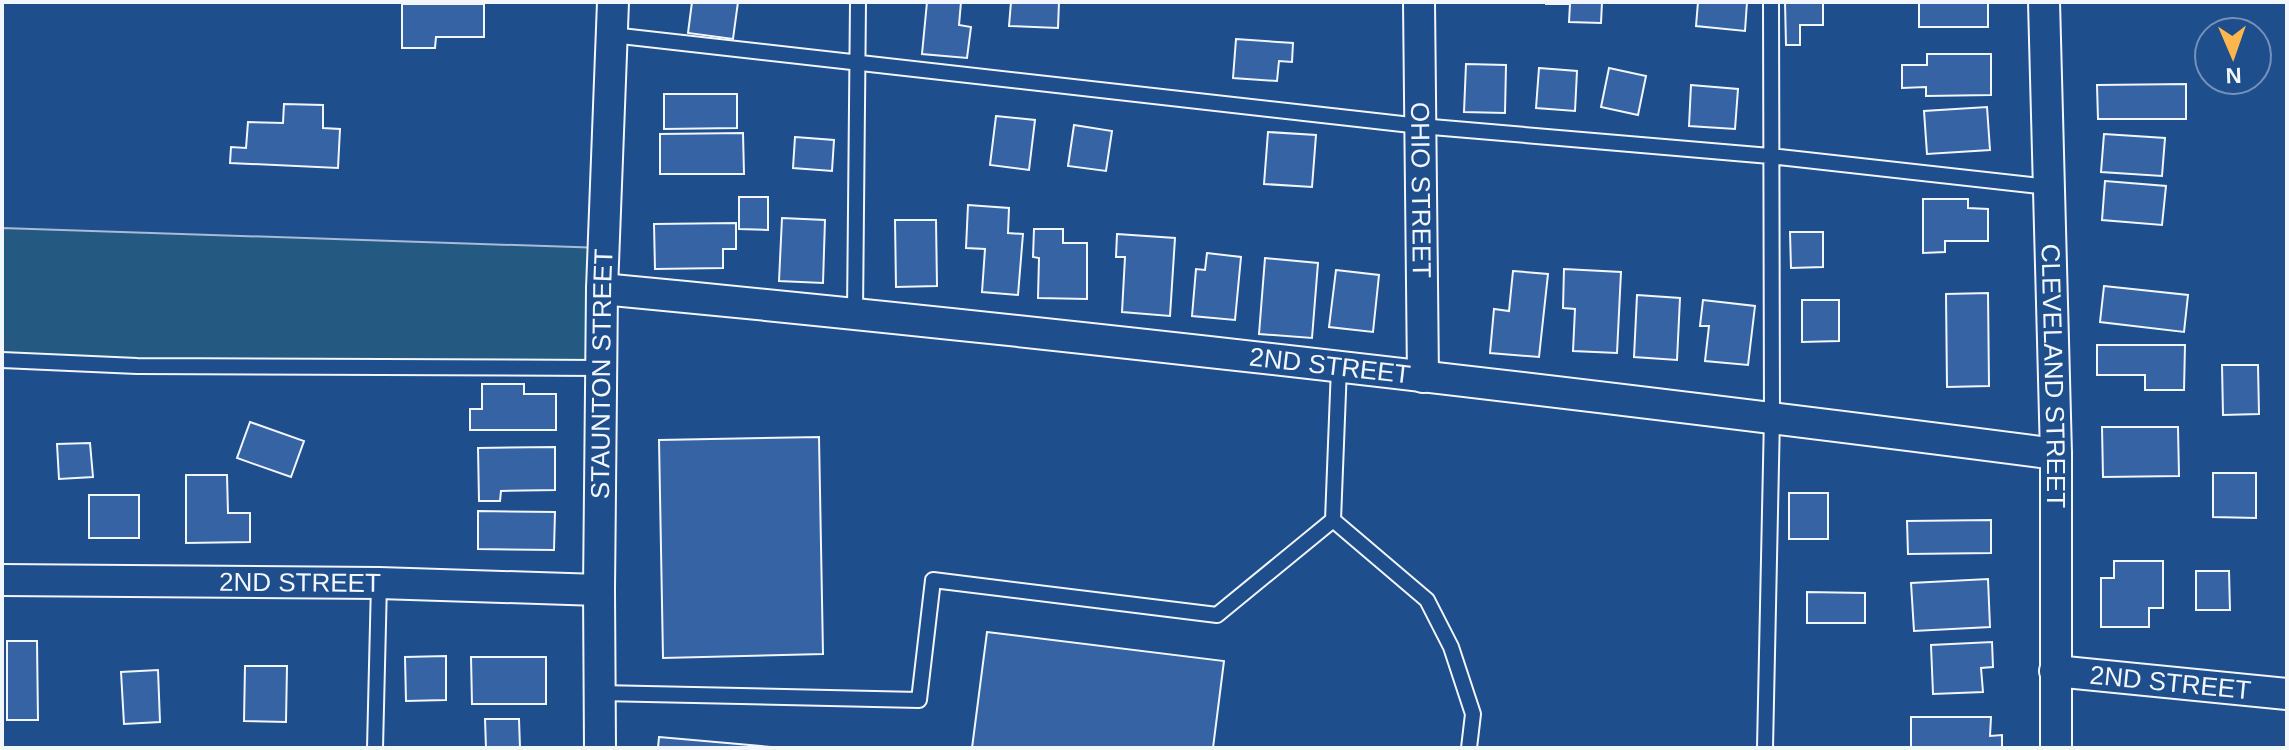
<svg xmlns="http://www.w3.org/2000/svg" width="2289" height="750" font-family="Arial,sans-serif">
  <style>
    .green { fill: #245a82; stroke: #a8bbd7; stroke-width: 2 }
    .building { fill: #3563a3; stroke: #f2f6ff; stroke-width: 2 }
    .lines { fill: none; stroke-linecap: round; stroke-linejoin: round }
    .lane-casing { stroke: #f2f6ff; stroke-width: 18 }
    .street-casing { stroke: #f2f6ff; stroke-width: 34 }
    .lane { stroke: #1f4e8c; stroke-width: 14 }
    .street { stroke: #1f4e8c; stroke-width: 30 }
    .labels { text-anchor: middle; stroke-width: 6; stroke-linejoin: round; paint-order: stroke }
    .street-label { font-size: 26px; fill: #f2f6ff; stroke: #1f4e8c }
  </style>
  <rect width="100%" height="100%" fill="#1f4e8c"/>
  <path class="green" d="M2 228 604 248 601 368 2 360Z"/>
  <path class="building" d="M692 2H738L733 39 688 33Z
    M927 2H961L959 25 971 27 967 58 922 54Z
    M1011 2H1059L1058 28 1009 26Z
    M1546 2H1602L1601 23 1569 22 1570 4H1546Z
    M1698 2H1747L1745 31 1696 26Z
    M1785 2H1823V25H1800V45H1786Z
    M1919 2H1988V27H1919Z
    M402 4H484V37H436L435 48H402Z
    M1236 39 1293 43 1292 62 1279 61 1277 81 1233 78Z
    M1927 54H1991V95L1926 96V87L1902 88V65H1927Z
    M1466 64 1506 65 1505 113 1464 112Z
    M1539 68 1577 71 1575 111 1536 108Z
    M1609 68 1646 76 1638 115 1601 107Z
    M2186 84V119H2098L2097 85Z
    M1691 85 1738 89 1735 129 1689 126Z
    M664 94H737V128L664 129Z
    M284 104 323 105V128L340 129 338 168 230 163 231 147 246 148 248 122 283 123Z
    M1987 107 1990 150 1927 154 1924 111Z
    M996 116 1035 120 1029 170 990 165Z
    M1074 125 1112 131 1106 171 1068 166Z
    M1268 132 1316 135 1312 187 1264 184Z
    M743 133 744 174H660V134Z
    M2104 134 2165 138 2162 176 2101 172Z
    M795 137 834 140 832 171 793 168Z
    M2105 181 2166 186 2162 225 2102 220Z
    M739 197H768V230L739 229Z
    M1923 199H1968V208L1988 209V241H1945V252L1923 253Z
    M968 205 1009 208 1008 233 1023 234 1018 295 982 292 985 249 966 248Z
    M782 218 825 220 823 283 779 281Z
    M895 220H936L937 286 896 287Z
    M736 223V249H723V268L655 269 654 224Z
    M1034 229H1063V243H1087V299L1038 298 1039 258 1033 257Z
    M1790 232H1823V267L1791 268Z
    M1117 234 1175 238 1170 316 1122 312 1125 257H1116Z
    M1207 253 1241 257 1235 320 1192 316 1196 269 1205 270Z
    M1265 258 1318 263 1312 338 1259 334Z
    M1564 269 1621 272 1617 353 1573 351 1575 309 1563 308Z
    M1336 270 1379 275 1373 332 1329 327Z
    M1513 271 1548 274 1539 357 1490 353 1494 309 1509 311Z
    M2104 286 2188 295 2184 332 2100 322Z
    M1988 293 1989 386 1947 387 1946 294Z
    M1637 295 1680 298 1677 360 1634 357Z
    M1703 300 1755 306 1748 365 1705 361 1709 326H1700Z
    M1802 300H1839V341L1802 342Z
    M2097 345H2185L2184 390H2145V375H2097Z
    M2222 365H2258L2259 414 2223 415Z
    M482 384H524V394H556V430H470V409H482Z
    M250 422 304 441 291 477 237 458Z
    M2102 427H2178L2179 476 2103 477Z
    M819 437 823 654 663 658 659 440Z
    M90 443 93 477 59 479 57 444Z
    M555 447V490L501 491 500 501H479L478 448Z
    M2213 473H2256V518L2213 517Z
    M186 475H227L228 513H250V542L186 543Z
    M1789 493H1828V539H1789Z
    M89 495H139V538H89Z
    M478 511 555 512 554 550 478 549Z
    M1991 520V553L1908 554 1907 521Z
    M2114 561H2163V608H2149V627H2101V578H2114Z
    M2196 571H2229L2230 610H2196Z
    M1988 579 1990 627 1914 631 1911 583Z
    M1807 592 1865 593V623H1807Z
    M987 632 1224 661 1213 748H972Z
    M7 641H37L38 720H7Z
    M1992 642 1993 667 1981 668 1983 692 1933 694 1931 645Z
    M446 656V700L406 701 405 657Z
    M471 657H546V704H472Z
    M245 666H287L286 722 244 721Z
    M158 670 160 722 124 724 121 672Z
    M1911 717H1991L1990 736 2002 735V748H1911Z
    M485 719H519L520 748H486Z
    M659 737 783 748H658Z"/>
  <g class="lines">
    <g class="lane-casing">
      <path id="lane" d="M612 35 1420 126 1770 156 2049 187
        M855 313 858 2
        M2 360 137 366 601 368
        M1339 367 1333 520 1427 600 1451 647 1473 714 1469 748
        M600 693 919 700 933 580 1217 615 1333 520
        M375 748 379 583
        M1765 748 1772 417 1771 2"/>
    </g>
    <g class="street-casing">
      <g id="street">
        <path id="s1" d="M1419 2 1423 377"/>
        <path id="s2" d="M2044 2 2056 454V748"/>
        <path id="s3" d="M602 289C1088 335 1573 392 2056 454"/>
        <path id="s4" d="M2 580 379 583 599 590"/>
        <path id="s5" d="M2055 671 2287 694"/>
        <path id="s6" d="M600 748 599 590 602 289 613 2"/>
      </g>
    </g>
    <use href="#lane" class="lane"/>
    <use href="#street" class="street"/>
  </g>
  <g class="labels">
    <g class="street-label">
      <text dy="9" stroke="none"><textPath href="#s1" startOffset="188">OHIO STREET</textPath></text>
      <text dy="9" stroke="none"><textPath href="#s3" startOffset="732">2ND STREET</textPath></text>
      <text dy="9" stroke="none"><textPath href="#s6" startOffset="374">STAUNTON STREET</textPath></text>
      <text dy="9" stroke="none"><textPath href="#s2" startOffset="374">CLEVELAND STREET</textPath></text>
      <text dy="9" stroke="none"><textPath href="#s4" startOffset="298">2ND STREET</textPath></text>
      <text dy="9" stroke="none"><textPath href="#s5" startOffset="116">2ND STREET</textPath></text>
    </g>
  </g>
  <rect width="2289" height="750" fill="none" stroke="#f2f6ff" stroke-width="8"/>
  <g transform="translate(2233 56) rotate(178)"><circle r="38" fill="#1f4e8c" stroke="#7391ba" stroke-width="2"/>
  <path d="M0-6L14 30L0 20L-14 30Z" fill="#ffb74d"/>
  <text y="-12" font-size="22" font-weight="bold" text-anchor="middle" fill="#f2f6ff">N</text>
  </g>
</svg>
